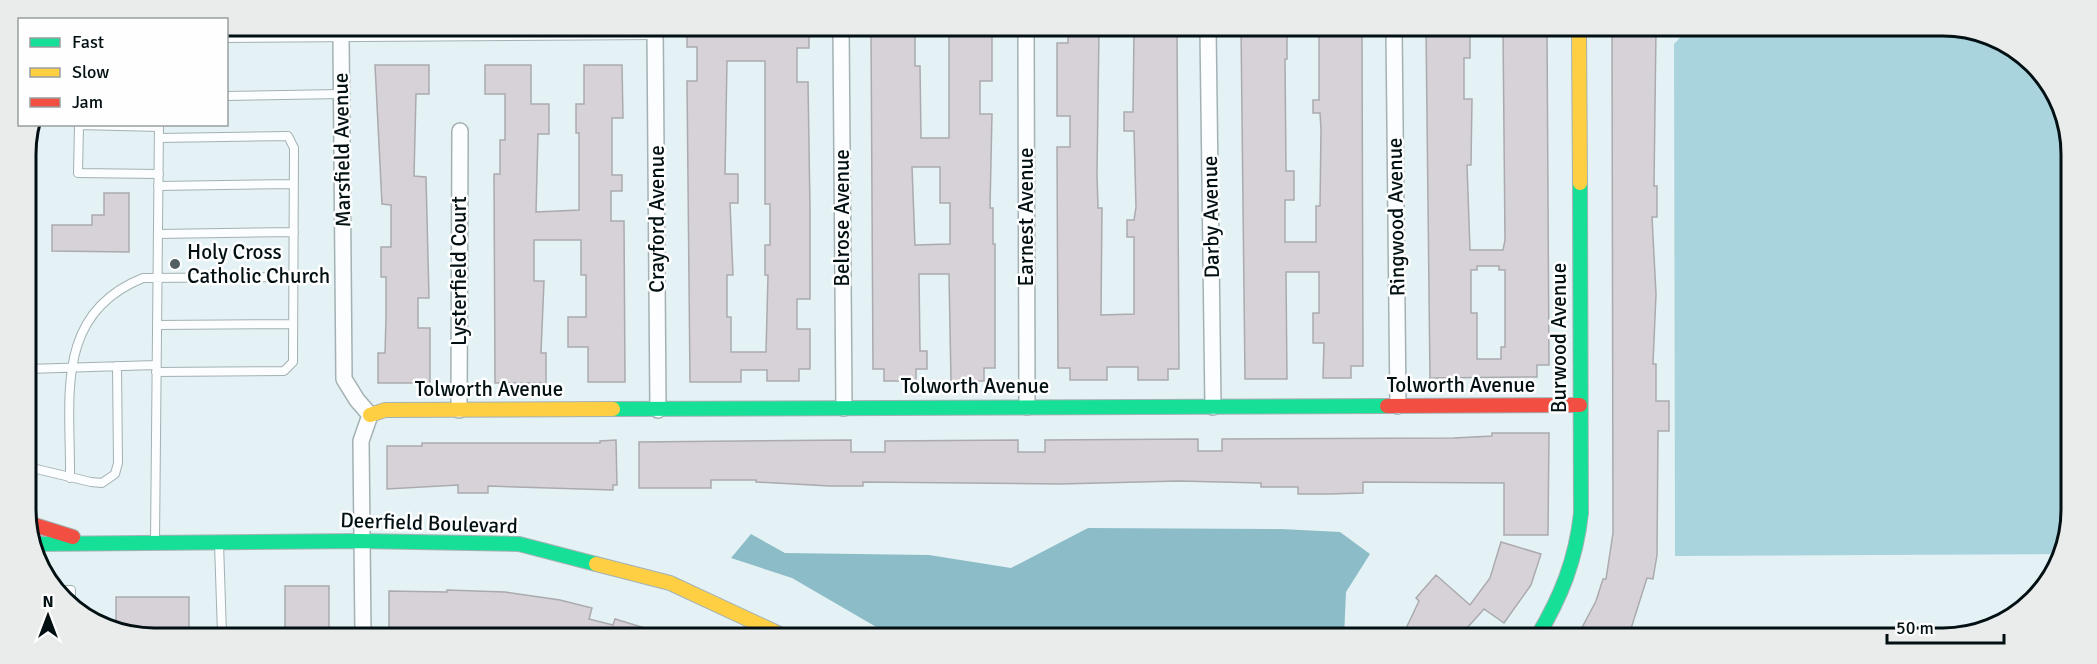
<svg xmlns="http://www.w3.org/2000/svg" width="2097" height="664" font-family="Signika,sans-serif">
  <style>
    .forest { fill: #aad4dd }
    .water { fill: #8cbcc7 }
    .building { fill: #d6d2d7; stroke: #abaaae; stroke-width: 1.5; fill-rule: evenodd }
    .lines { fill: none; stroke-linecap: round; stroke-linejoin: round }
    .lane-casing { stroke: #a3b1b4; stroke-width: 10 }
    .street-casing { stroke: #a3b1b4; stroke-width: 18 }
    .fast-casing { stroke: #a3b1b4; stroke-width: 16 }
    .slow-casing { stroke: #a3b1b4; stroke-width: 16 }
    .jam-casing { stroke: #a3b1b4; stroke-width: 16 }
    .lane { stroke: #fbfdfe; stroke-width: 8 }
    .street { stroke: #fbfdfe; stroke-width: 15 }
    .fast { stroke: #16e098; stroke-width: 14 }
    .slow { stroke: #ffcf43; stroke-width: 14 }
    .jam { stroke: #f24e42; stroke-width: 14 }
    .poi-dot { fill: #515f63; stroke: #fefefe; stroke-width: 2 }
    .labels { text-anchor: middle; stroke-width: 5; stroke-linejoin: round; paint-order: stroke }
    .street-label { font-size: 21px; fill: #021014; stroke: #fefefe }
    .poi-label { font-size: 21px; fill: #021014; stroke: #fefefe; text-anchor: start }
    .rim { fill: none; stroke: #021014; stroke-width: 3 }
  </style>
  <rect width="100%" height="100%" fill="#e4f2f5"/>
  <path class="forest" d="M1688 29 1976 30 2039 69 2069 130 2067 543 2060 554 1675 556 1674 44Z"/>
  <path class="water" d="M1088 528 1281 529 1340 532 1370 554 1346 592 1344 637 886 636 878 628 792 578 731 558 751 534 785 553 929 555 1011 568Z"/>
  <path class="building" d="M1241 29H1287V59H1285L1286 171H1294V200H1285V242H1316V206H1320L1321 129 1320 113H1313V100H1319V29H1362L1363 366H1351V378H1323L1324 343H1313V313H1319V272H1286L1287 379H1245Z
    M1426 29H1470V58H1464V99H1472L1471 165H1467L1470 250H1503L1505 240 1503 29H1547L1549 365H1537V377L1430 378ZM1477 266H1499V270H1505V347H1501V359H1477V313H1471V270H1477Z
    M1612 29H1656L1654 186H1657V217H1652L1656 294 1653 364H1656V401H1669V431H1658L1657 555 1653 579 1647 578 1628 638 1577 637 1596 601 1603 579H1606L1613 533Z
    M871 30 915 31V66H920L921 138H949V30H992V81H980V114H992L990 208H993V244H995V368H984V381H951L949 274H919L920 351H927V369H916V381H884V369H873ZM912 167H940V203H950V244L915 245Z
    M1068 30H1099L1097 173 1098 208H1102L1101 315 1134 314V237H1127V220H1134L1136 207 1134 131H1124V112H1133L1134 30H1177L1179 369H1168V380H1138V367H1107V380H1070V368H1058L1057 147H1070V116H1057V43H1068Z
    M687 32H809V48H797V82H808L810 209V299H797V329H810V369H799V381H767V370H741V382H690L687 81H697V47H687ZM727 61H765V204H770V245H765V275H768L766 352H731V317H727V275H733L730 203H738V174H725Z
    M375 65H429V94H416L414 176 426 177 429 298H418V328H430V383H378V353H385L386 317V277H381V247H391V205L382 204Z
    M485 65H531V104H549V134H538L536 212 579 210V133H576V104H584V65H622L623 118H612V175H622V191H611V221H624L625 382H588V347H568V317H586V275H581V240H534V281H544L541 353H546V383H495L494 174H500V140H505V94H485Z
    M104 193H129V252L52 251V225H92V215H104Z
    M1492 433H1549L1548 535H1504V483L1363 482V493L1328 494H1298V487H1261V483L1179 481 1060 484 863 482V486H830L756 482V480H711V488H639V442L851 440V452H885V441L1018 440V452H1045V440L1198 439V451H1222V439L1454 438 1492 436Z
    M616 440 617 485H613V490L488 486V493H458V485L387 489V446H422V443H600V441Z
    M1501 542 1541 554 1531 585 1504 623 1484 609 1459 637H1402L1419 601 1416 598 1436 575 1470 605 1490 578Z
    M285 586H329V628H285Z
    M447 590 505 592 560 600 592 608 589 619 613 625 615 619 658 632 657 635H502L435 630V633L389 632V591L447 592Z
    M116 597H189V634H121L116 631Z"/>
  <g class="lines">
    <g class="lane-casing">
      <path id="lane" d="M226 38 655 35
        M226 96 341 94
        M159 174 78 173 79 125 159 127
        M158 186 294 184
        M158 234 294 232
        M157 325 293 324
        M27 369 156 365
        M156 372 284 371 293 362 294 148 288 136 159 138
        M28 467 91 482 102 483 115 474 118 463 117 366
        M70 478C71 399 53 314 143 278L294 277
        M155 541 159 124
        M219 543 222 634
        M55 590H71V603"/>
    </g>
    <g class="street-casing">
      <path id="street" d="M655 27 658 410
        M841 27 844 408
        M1026 28 1027 407
        M1208 28 1213 407
        M1394 29 1398 406
        M341 37 344 379 357 400 370 415 361 441 363 635
        M459 410 460 131"/>
    </g>
    <g class="fast-casing">
      <path id="fast" d="M613 409 1387 406
        M33 544 360 541 519 544 596 564
        M1537 637C1561 597 1576 560 1581 513L1580 183"/>
    </g>
    <g class="slow-casing">
      <path id="slow" d="M1579 29 1580 183
        M370 415 385 410 613 409
        M596 564 670 583 784 636"/>
    </g>
    <g class="jam-casing">
      <path id="jam" d="M1387 406 1580 405
        M28 523 73 537"/>
    </g>
    <use href="#lane" class="lane"/>
    <use href="#street" class="street"/>
    <use href="#fast" class="fast"/>
    <use href="#slow" class="slow"/>
    <use href="#jam" class="jam"/>
  </g>
  <circle class="poi-dot" cx="175" cy="264" r="6"/>
  <g class="labels">
    <g class="street-label">
      <text transform="translate(342 150) rotate(-91)" y="7">Marsfield Avenue</text>
      <text transform="translate(1026 217) rotate(-90)" y="7">Earnest Avenue</text>
      <text transform="translate(1211 217) rotate(-91)" y="7">Darby Avenue</text>
      <text transform="translate(1396 217) rotate(-91)" y="7">Ringwood Avenue</text>
      <text transform="translate(842 218) rotate(-90)" y="7">Belrose Avenue</text>
      <text transform="translate(657 219) rotate(-90)" y="7">Crayford Avenue</text>
      <text transform="translate(459 271) rotate(-90)" y="7">Lysterfield Court</text>
      <text transform="translate(1559 338) rotate(-90)" y="7">Burwood Avenue</text>
      <text x="1461" y="392">Tolworth Avenue</text>
      <text x="975" y="393">Tolworth Avenue</text>
      <text x="489" y="396">Tolworth Avenue</text>
      <text transform="translate(429 523) rotate(2)" y="7">Deerfield Boulevard</text>
    </g>
    <g class="poi-label">
      <text x="187" y="259">Holy Cross<tspan x="187" dy="24">Catholic Church</tspan></text>
    </g>
  </g>
  <path d="M0 0H2097V664H0ZM154 36H1943A118 118 0 0 1 2061 154V510A118 118 0 0 1 1943 628H154A118 118 0 0 1 36 510V154A118 118 0 0 1 154 36Z" fill="#eaebeb" fill-rule="evenodd"/>
  <path class="rim" d="M154 36H1943A118 118 0 0 1 2061 154V510A118 118 0 0 1 1943 628H154A118 118 0 0 1 36 510V154A118 118 0 0 1 154 36Z"/>
  <rect x="18" y="18" width="210" height="108" fill="#fefefe" stroke="#999fa0" stroke-width="1.5"/>
  <rect x="30" y="38" width="30" height="9" fill="#16e098" stroke="#999fa0" stroke-width="1.5"/>
  <text x="72" y="48" font-size="18" fill="#021014">Fast</text>
  <rect x="30" y="68" width="30" height="9" fill="#ffcf43" stroke="#999fa0" stroke-width="1.5"/>
  <text x="72" y="78" font-size="18" fill="#021014">Slow</text>
  <rect x="30" y="98" width="30" height="9" fill="#f24e42" stroke="#999fa0" stroke-width="1.5"/>
  <text x="72" y="108" font-size="18" fill="#021014">Jam</text>
  <g transform="translate(48 616)" stroke="#fefefe" stroke-width="4.5" paint-order="stroke">
  <path d="M0-4.5L10 22L0 15L-10 22Z" fill="#021014"/>
  <text y="-9" font-size="16" font-weight="bold" text-anchor="middle" fill="#021014">N</text>
  </g>
  <path d="M1887 634v9h117v-9" fill="none" stroke="#021014" stroke-width="3"/>
  <text x="1896" y="634" font-size="18" fill="#021014" stroke="#fefefe" stroke-width="4.5" paint-order="stroke">50 m</text>
</svg>
